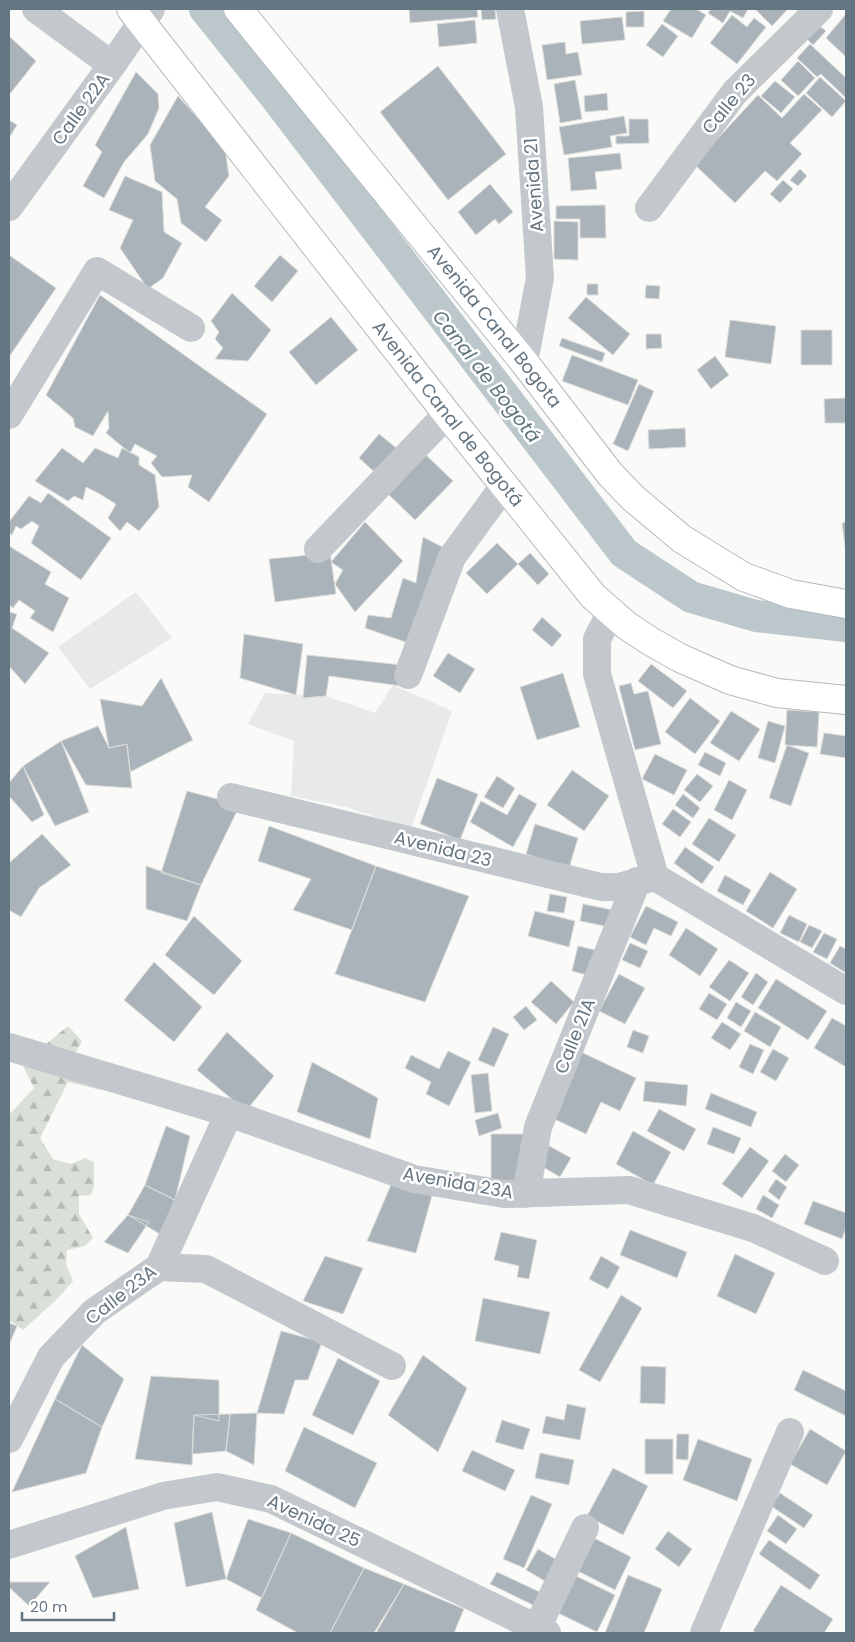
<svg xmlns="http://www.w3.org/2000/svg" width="855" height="1642" font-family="Poppins,sans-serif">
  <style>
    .built { fill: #e8e9e9 }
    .forest { fill: url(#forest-firs) }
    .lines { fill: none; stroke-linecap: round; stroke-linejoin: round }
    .canal { stroke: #bbc7cb; stroke-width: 32 }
    .building { fill: #aab3b9; stroke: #dcdcda }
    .secondary-casing { stroke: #b3babf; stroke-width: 30 }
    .street { stroke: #c3c8cc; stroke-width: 28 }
    .secondary { stroke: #fff; stroke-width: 28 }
    .labels { text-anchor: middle; stroke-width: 5; stroke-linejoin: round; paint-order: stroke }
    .street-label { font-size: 18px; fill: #657683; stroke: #fff }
    .water-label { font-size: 19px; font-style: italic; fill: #60757c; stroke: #fff }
  </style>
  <defs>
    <pattern id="forest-firs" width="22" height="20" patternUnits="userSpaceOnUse" patternTransform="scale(1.25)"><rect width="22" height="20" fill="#dadfd7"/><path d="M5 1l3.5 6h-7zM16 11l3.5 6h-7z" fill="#b4b9b4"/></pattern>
  </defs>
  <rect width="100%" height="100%" fill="#fafaf8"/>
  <path class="built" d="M136 592 172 638 90 689 58 647Z
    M393 685 452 711 411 829 346 807 291 796 294 741 248 724 265 693 326 696 375 713Z"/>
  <path class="forest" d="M68 1026 82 1041 71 1060 111 1090H101L68 1082 40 1138 53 1159 71 1164 85 1158 94 1162V1186L91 1195 79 1196V1214L93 1238 85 1246 67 1250 66 1264 73 1281 57 1299 23 1330 9 1320V1115L34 1088 22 1064Z"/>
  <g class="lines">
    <path class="canal" d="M205 9 274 95 624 553 691 597 756 616 846 626"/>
  </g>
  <path class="building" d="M409 9H477L478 17 410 23Z
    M481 9H495L496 19 482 20Z
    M671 9H696L706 15 692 38 663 21Z
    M711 9H748L743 18 730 11 723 23 708 13Z
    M755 9H788L772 26Z
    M644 11V27H626V12Z
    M846 14V57L826 38Z
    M732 15 747 27 754 18 766 27 737 64 710 43Z
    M622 17 625 40 582 44 580 21Z
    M475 20 477 43 439 47 437 24Z
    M662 24 678 36 663 57 646 45Z
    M817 24 826 31 813 45 805 37Z
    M9 36 36 61 9 95Z
    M565 42 566 54 578 52 582 75 547 80 542 45Z
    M810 44 846 78V98L821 74 817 77 797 58Z
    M798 61 815 78 798 96 781 80Z
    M438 66 506 154 448 200 380 112Z
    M136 72 158 94 159 108 148 134 124 162 104 198 83 186 102 152 95 145Z
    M820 77 846 101 832 117 806 93Z
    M575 80 582 119 560 123 554 84Z
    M775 81 795 97 781 113 761 96Z
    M607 93 608 110 585 112 584 96Z
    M804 94 822 110 790 143 802 154 777 181 765 171 735 203 694 164 758 95 782 118Z
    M178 96 225 149 229 176 205 207 222 220 206 242 181 223 177 199 155 181 150 145Z
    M624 116 627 133 610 136 612 147 564 155 559 127Z
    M629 119H648L649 143 616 144V136H629Z
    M9 120 17 125 9 138Z
    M620 153 622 169 595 172 597 189 571 191 568 158Z
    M800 169 807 176 798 186 790 180Z
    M125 176 162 192 164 232 182 243 163 278 148 289 120 248 133 220 109 210Z
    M783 180 793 189 780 203 770 194Z
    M490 184 513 212 499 224 495 219 476 235 458 212Z
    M605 205 606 238H580V219H556V206Z
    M554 221 578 222V260L554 259Z
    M9 255 56 288 9 357Z
    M280 255 298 271 272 302 254 286Z
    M587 284H598V295H587Z
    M646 285 660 286 659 299 645 298Z
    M232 293 271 330 248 361 215 359 223 348 215 339 219 332 211 321Z
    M100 295 267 414 209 502 188 487 192 475 162 477 151 463 157 456 135 444 130 453 106 433 109 428 108 411 93 436 75 427 73 418 46 395Z
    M586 297 630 334 613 355 568 318Z
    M331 317 358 350 316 385 289 352Z
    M730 320 776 326 771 364 725 357Z
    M801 330H832V365H801Z
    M646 334H661L662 348 646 349Z
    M562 338 605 353 602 362 559 346Z
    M572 355 638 380 628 405 562 381Z
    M715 356 729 375 711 389 697 370Z
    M639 384 654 391 628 451 613 444Z
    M846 398V423H825L824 399Z
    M685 428 686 447 649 449 648 430Z
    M379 434 400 451 379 476 359 458Z
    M62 448 83 463 95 448 118 458 122 448 139 457V465L155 475 159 507 139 531 127 522 120 531 108 518 116 504 98 493 86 487 83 500 74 496 68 501 35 481Z
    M421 450 453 481 415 520 383 489Z
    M48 493 111 538 81 580 31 543 39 526 32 521 21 529 16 526 12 535 9 533V522L29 496 41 503Z
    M365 522 403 561 355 612 335 584 343 570 331 562Z
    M846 522V553L842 523Z
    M423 537 448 550 417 646 365 628 368 615 391 618 403 578 416 583Z
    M497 543 518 564 487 594 466 573Z
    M9 546 51 572 45 584 69 598 53 632 30 618 35 611 19 600 13 608 9 605Z
    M330 553 336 594 275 602 269 559Z
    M530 553 549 574 538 585 518 564Z
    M9 612 17 614 12 628 49 653 25 684 9 666Z
    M542 617 562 635 552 647 532 630Z
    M244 634 303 644 296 695 240 678Z
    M448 653 475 669 460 693 433 676Z
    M307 655 402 665 401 686 329 676 326 696 303 698Z
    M651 664 687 691 673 708 638 681Z
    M563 673 580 727 537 740 520 687Z
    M161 678 193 740 130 772 127 744 109 748 100 699 142 706Z
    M631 683 634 694 648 691 661 744 635 750 619 686Z
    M690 698 720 721 695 754 665 732Z
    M787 710 819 712 817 747 785 745Z
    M731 711 760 729 739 761 710 743Z
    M768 721 785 726 775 763 758 758Z
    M98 726 109 748 127 744 132 788 86 785 61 741Z
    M824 733 846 736V758L820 754Z
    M61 741 89 812 55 826 23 766Z
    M787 745 809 753 791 806 769 798Z
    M705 752 726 763 720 776 698 765Z
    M655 754 687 770 674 795 642 779Z
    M23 766 44 815 32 822 9 796V783Z
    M572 770 609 796 584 831 547 805Z
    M697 774 713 786 700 802 684 790Z
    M497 776 515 788 503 808 484 797Z
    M437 778 478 794 460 840 420 824Z
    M729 780 747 790 732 820 714 810Z
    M187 791 240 805 201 885 161 873Z
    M519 794 537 804 513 847 470 822 481 801 507 815Z
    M683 794 700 808 693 818 675 805Z
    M673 809 691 822 680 837 662 824Z
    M709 818 736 835 719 862 692 844Z
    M535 824 578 838 569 868 526 854Z
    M269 826 376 866 352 930 293 910 311 879 258 861Z
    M42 834 71 865 39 888 21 917 9 910V863Z
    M685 847 714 867 702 884 674 863Z
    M146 866 201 885 187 921 146 909Z
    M376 866 469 896 425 1002 335 974Z
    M770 872 797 889 773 928 746 911Z
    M725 875 751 890 743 905 717 891Z
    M550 894 567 897 564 913 547 911Z
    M583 904 618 911 614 928 580 921Z
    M646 906 678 922 671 936 654 928 646 945 630 937Z
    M535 911 575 921 569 947 528 936Z
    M789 915 807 924 799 942 780 933Z
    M194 916 242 961 214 995 165 955Z
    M809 925 822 931 812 948 800 942Z
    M686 928 718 949 700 976 669 955Z
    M824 933 837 939 827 959 813 952Z
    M630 943 648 951 640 968 622 960Z
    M578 946 604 952 598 978 572 971Z
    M840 946 846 949V973L830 963Z
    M729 960 749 973 730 1001 709 987Z
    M154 962 202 1007 174 1042 124 1000Z
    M756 973 768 982 753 1005 741 997Z
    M619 974 645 988 625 1024 599 1011Z
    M776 979 827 1011 808 1040 758 1008Z
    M551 981 574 1002 556 1024 531 1002Z
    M709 993 727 1004 717 1020 699 1009Z
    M736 1002 751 1011 741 1027 727 1018Z
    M526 1006 537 1020 524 1030 513 1017Z
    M755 1012 781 1027 770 1047 744 1031Z
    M832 1018 846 1026V1067L814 1048Z
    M722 1022 741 1034 730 1050 711 1038Z
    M493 1027 509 1034 494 1067 478 1060Z
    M633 1030 649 1036 643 1053 627 1047Z
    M227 1032 274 1076 246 1111 197 1070Z
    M750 1044 764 1050 753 1074 739 1067Z
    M773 1049 789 1058 776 1081 760 1072Z
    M448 1051 471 1062 449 1106 426 1094 431 1082 405 1068 411 1055 439 1069Z
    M581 1052 636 1078 620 1111 601 1102 586 1134 550 1117Z
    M312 1062 378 1098 370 1139 297 1112Z
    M488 1073 492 1111 475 1113 471 1075Z
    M645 1081 688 1085 686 1106 643 1101Z
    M711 1093 757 1112 751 1127 705 1109Z
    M659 1109 696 1129 684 1151 647 1131Z
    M498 1113 502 1128 479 1136 475 1120Z
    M166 1126 190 1136 175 1200 145 1185Z
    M713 1127 741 1138 734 1154 707 1144Z
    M633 1131 671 1152 653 1185 616 1164Z
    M491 1134H525L524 1184H491Z
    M544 1143 571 1158 560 1177 533 1161Z
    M750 1147 769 1161 742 1198 722 1184Z
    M785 1154 799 1165 786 1182 772 1171Z
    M776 1179 787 1187 779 1200 768 1191Z
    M393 1180 433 1192 416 1253 367 1241Z
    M145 1185 175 1200 160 1234 128 1215Z
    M763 1195 779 1205 772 1218 756 1209Z
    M813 1201 846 1213V1228L842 1239 804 1224Z
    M128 1215 149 1222 128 1253 104 1242Z
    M630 1230 687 1252 677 1278 620 1255Z
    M501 1232 537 1240 529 1279 517 1277 519 1266 494 1260Z
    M735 1254 775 1273 756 1314 717 1296Z
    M325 1256 363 1268 343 1314 303 1301Z
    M601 1256 620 1267 608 1289 589 1279Z
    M621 1295 642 1308 600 1382 579 1370Z
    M483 1298 550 1312 540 1354 475 1341Z
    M9 1323 17 1326 9 1345Z
    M281 1331 322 1342 308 1380H295L284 1414 257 1413Z
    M82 1345 124 1379 102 1427 55 1399Z
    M423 1355 467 1388 438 1452 388 1415Z
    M338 1358 380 1381 353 1435 312 1415Z
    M641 1366 666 1367 665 1404 640 1403Z
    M803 1370 846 1391V1416L794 1390Z
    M151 1376 219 1380V1421L194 1415 192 1465 135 1459Z
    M55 1399 102 1427 86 1473 12 1492Z
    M567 1404 586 1408 580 1440 542 1433 546 1416 564 1420Z
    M257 1413 254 1465 226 1451 230 1414Z
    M230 1414 226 1451 192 1454 194 1415Z
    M502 1420 530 1429 523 1450 495 1442Z
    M304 1427 377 1463 355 1508 285 1471Z
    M810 1429 846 1451 827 1485 790 1464Z
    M677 1434H689L688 1460 676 1459Z
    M645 1439H673V1474H645Z
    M698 1439 752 1459 737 1501 683 1480Z
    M472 1450 515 1470 505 1491 462 1471Z
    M540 1453 574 1460 569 1485 535 1478Z
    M613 1468 648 1486 623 1535 587 1516Z
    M780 1493 813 1515 804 1528 771 1506Z
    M531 1495 552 1504 524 1568 503 1559Z
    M212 1512 226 1579 186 1587 174 1523Z
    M778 1515 797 1529 786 1544 767 1531Z
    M248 1519 291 1533 262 1598 226 1579Z
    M126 1527 139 1589 93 1598 75 1556Z
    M668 1531 692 1549 679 1567 655 1549Z
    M291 1533 364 1568 330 1633H298L256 1610Z
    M594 1538 631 1557 615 1590 578 1571Z
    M769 1540 820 1575 810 1590 759 1554Z
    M538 1549 562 1563 550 1584 526 1570Z
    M364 1568 404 1584 374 1633H330Z
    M497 1572 544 1594 537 1607 490 1584Z
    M574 1575 615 1595 597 1632 556 1612Z
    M628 1575 662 1589 644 1633H605Z
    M9 1582H50L29 1606 9 1587Z
    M404 1584 464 1609 454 1633H376Z
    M781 1585 833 1619 824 1633H757L753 1631Z"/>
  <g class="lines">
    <g class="secondary-casing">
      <g id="secondary">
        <path id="s1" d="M131 9 447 414 593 596 626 625 650 641 680 658 730 680 777 693 846 700"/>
        <path id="s2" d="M238 9 524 362 610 474 633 498 682 539 744 577 791 594 846 604"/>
      </g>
    </g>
    <path class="street" d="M36 9 112 65
      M510 9 529 107 540 278 524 362
      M9 207 112 65 151 9
      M649 208 735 92 819 9
      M9 415 97 271 191 328
      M318 549 447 414
      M611 612 597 639V674L655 877
      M408 675 452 557 504 486
      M231 797 601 887H619L655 877 846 991
      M9 1047 229 1113 414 1179 504 1194 629 1190 753 1228 825 1261
      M526 1194 538 1127 637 881
      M159 1267 206 1269 392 1366
      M9 1439 51 1357 94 1312 159 1267 229 1113
      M9 1545 163 1496 217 1487 271 1499 547 1633
      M537 1628 585 1528
      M704 1633 790 1432"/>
    <use href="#secondary" class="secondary"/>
  </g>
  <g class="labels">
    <g class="street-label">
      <text transform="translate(729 104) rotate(-50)" y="6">Calle 23</text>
      <text transform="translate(81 109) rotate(-54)" y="6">Calle 22A</text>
      <text transform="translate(534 185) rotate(-94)" y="6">Avenida 21</text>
      <text dy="6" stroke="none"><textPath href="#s2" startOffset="408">Avenida Canal Bogota</textPath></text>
      <text dy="6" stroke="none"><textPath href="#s1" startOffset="514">Avenida Canal de Bogotá</textPath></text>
      <text transform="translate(443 849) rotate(14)" y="6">Avenida 23</text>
      <text transform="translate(575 1036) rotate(-68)" y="6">Calle 21A</text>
      <text transform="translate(458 1183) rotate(10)" y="6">Avenida 23A</text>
      <text transform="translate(121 1295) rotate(-38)" y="6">Calle 23A</text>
      <text transform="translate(314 1521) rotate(25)" y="6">Avenida 25</text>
    </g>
    <g class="water-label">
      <text transform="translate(487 376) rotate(52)" y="7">Canal de Bogotá</text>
    </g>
  </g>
  <rect width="855" height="1642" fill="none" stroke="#657683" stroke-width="20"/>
  <path d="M22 1612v8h92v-8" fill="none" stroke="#657683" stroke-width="2.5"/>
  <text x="30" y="1612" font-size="15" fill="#657683" stroke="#ffffff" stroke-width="4" paint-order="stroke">20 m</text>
</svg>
